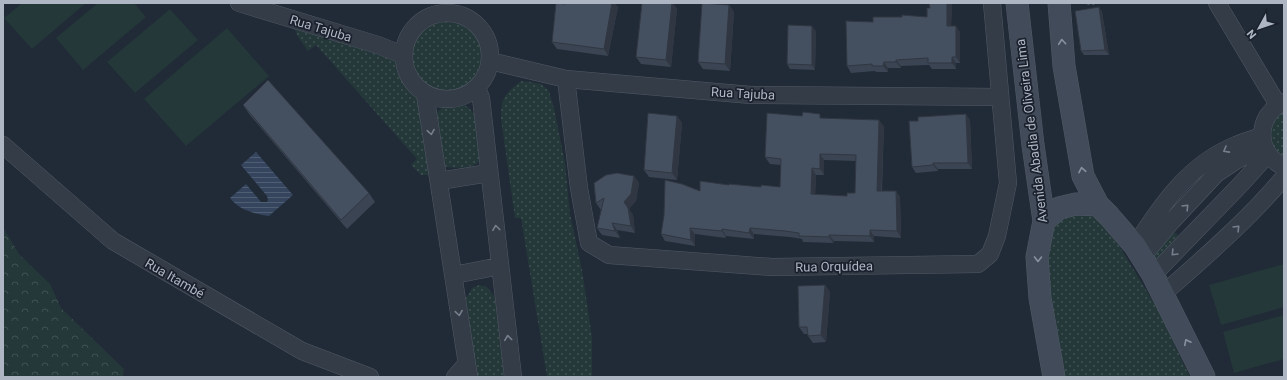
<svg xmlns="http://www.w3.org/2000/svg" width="1287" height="380" font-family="Roboto,sans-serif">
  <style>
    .grass { fill: url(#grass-dots) }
    .forest { fill: url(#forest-crowns) }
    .garden { fill: #243739 }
    .water { fill: url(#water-rules) }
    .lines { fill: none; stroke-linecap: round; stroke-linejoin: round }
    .street-casing { stroke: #515965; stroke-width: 18 }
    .secondary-casing { stroke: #515965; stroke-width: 23 }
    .path { stroke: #405256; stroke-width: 2.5; stroke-dasharray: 3 3; stroke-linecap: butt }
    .street { stroke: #343c48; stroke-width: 17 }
    .secondary { stroke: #424b5a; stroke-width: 22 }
    .wall { fill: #3a4452; fill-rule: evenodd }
    .shaded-wall { fill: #303742 }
    .building { fill: #444f5f; stroke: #303742; fill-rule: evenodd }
    .oneway { stroke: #88919f }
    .oneway2 { stroke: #777f8c }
    .labels { text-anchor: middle; stroke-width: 3.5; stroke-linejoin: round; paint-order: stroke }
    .street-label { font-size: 13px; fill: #aeb6c4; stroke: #1a212c }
  </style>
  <defs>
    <pattern id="grass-dots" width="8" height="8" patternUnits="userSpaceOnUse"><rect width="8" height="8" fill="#243739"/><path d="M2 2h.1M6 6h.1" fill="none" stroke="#415254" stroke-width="1.8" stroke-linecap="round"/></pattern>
    <pattern id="forest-crowns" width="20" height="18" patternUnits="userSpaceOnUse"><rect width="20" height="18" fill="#243739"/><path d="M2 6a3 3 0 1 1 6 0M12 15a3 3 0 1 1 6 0" fill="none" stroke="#415254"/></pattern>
    <pattern id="water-rules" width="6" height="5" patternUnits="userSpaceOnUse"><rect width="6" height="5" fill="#35455e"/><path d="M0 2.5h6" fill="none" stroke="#505e73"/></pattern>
  </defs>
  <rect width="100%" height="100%" fill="#212a37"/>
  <path class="grass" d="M447 19C451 19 456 19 459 20 471 26 483 40 485 53 486 57 484 61 483 65 479 80 468 92 452 93 403 95 396 31 435 20 439 19 443 19 447 19Z
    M292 24 399 62C401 80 407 87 420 99L431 175H421L411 165 417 159 316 45 308 51 298 37Z
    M521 81 531 82 541 84 549 91 554 108 565 163 570 214 582 270 592 337V377H547L521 218H515L501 119C501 98 504 94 521 81Z
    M462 104 468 107 475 115 481 158C479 161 478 164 474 165 468 168 451 169 444 166L435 114 442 108Z
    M1284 107V158L1272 148 1268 135 1270 121Z
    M1082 213 1094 217 1109 229 1157 308 1190 377H1061L1043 258 1050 229 1065 216Z
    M1171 232 1175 233 1178 235 1177 238 1158 259 1156 258 1154 255Z
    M479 285 487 287 495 297 504 377H477L466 298 472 288Z"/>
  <path class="forest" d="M3 227 19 254 50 284 61 308 124 369 123 377H3Z"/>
  <path class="garden" d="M22 3H86L32 49 4 18Z
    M98 3H134L146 17 83 70 56 38Z
    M170 9 198 40 135 93 107 62Z
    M227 28 269 76 186 146 144 99Z
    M1284 264V307L1221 325 1209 285Z
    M1284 315V359L1234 373 1223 332Z"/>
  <path class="water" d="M256 152 293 195 269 216C255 214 239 210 230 198L246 184 261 202H267L268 200 267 196 241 165Z"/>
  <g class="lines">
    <g class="street-casing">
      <path id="street" d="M239 3 378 45 403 55
        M1217 3 1278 105
        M404 56a43 43 0 1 1 86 0a43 43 0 1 1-86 0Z
        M490 61 566 79 751 95 1000 97
        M566 79 579 188 589 243 609 255 772 267 978 264 990 254 997 236 1008 183 992 3
        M477 88 481 98 513 377
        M425 94 469 377
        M1284 102C1255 115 1255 154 1284 167
        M3 145 113 241 302 351 370 377
        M439 181 489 173
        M1135 246C1161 205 1189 164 1236 145 1244 141 1253 139 1262 136
        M1142 257 1172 221 1216 174 1237 160 1264 146
        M454 275 500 266
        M1153 275 1242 183 1268 154
        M1163 294C1205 257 1248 220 1284 177
        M455 377 467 363"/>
    </g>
    <g class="secondary-casing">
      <path id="secondary" d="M1017 3 1033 145 1044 221 1037 257 1040 298 1054 377
        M1059 3 1064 66 1083 176 1098 205 1109 216 1135 246 1153 275 1204 377
        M1044 221 1059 208 1076 204 1098 205"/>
    </g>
    <path class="path" d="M1087 3 1092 5 1094 3"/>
    <use href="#street" class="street"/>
    <use href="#secondary" class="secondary"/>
  </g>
  <path class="wall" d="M672 3H673L677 9 671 67 641 64 636 57Z
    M785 3H805V4Z
    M929 3H952L951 26 960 32V63H956V69H932L929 65 901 66V68H888V72H876L875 71 851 73 847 66 873 22 927 17 930 8Z
    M565 4 618 7 608 56 557 49 552 42Z
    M729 5 734 12 730 71 703 69 698 62Z
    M1099 7 1102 12 1109 55H1084L1081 51Z
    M816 31 815 70 790 69 787 64Z
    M243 105 369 193 375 202 347 229 249 114Z
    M677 116 682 123 677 180 649 177 644 170Z
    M822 118 884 126 882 191H896L900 197 901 238 874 236V242L834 241 833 243 803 242 802 239 790 237 754 234V239L726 236V238L695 234V246L665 241 661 234 700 191 729 185 761 187H780L781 165 770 164 765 157ZM824 160 856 161 855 193 847 196 815 195 816 175H824Z
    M970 120 972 169H938V171L916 173 912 167Z
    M634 176 639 183 636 201 629 209 633 215 635 233 617 230 620 238 602 235 597 228 601 210 596 203Z
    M825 285 830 292 826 342 813 343 808 336V334H804L799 327Z"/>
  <path class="shaded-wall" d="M612 3H615L618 7 608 56 604 49Z
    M672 3H673L677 9 671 67 666 60Z
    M947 3H952L951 32 947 26Z
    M729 5 734 12 730 71 725 64Z
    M1099 7 1102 12 1109 55 1105 50Z
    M812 26 816 31 815 70 812 65Z
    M956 26 960 32V63L956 57Z
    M952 57 956 63V69L952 63Z
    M896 60 901 66V68L896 62Z
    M884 62 888 68V72L883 66Z
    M966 114 970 120 972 169 968 163Z
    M677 116 682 123 677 180 672 173Z
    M879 120 884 126 881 197 877 191Z
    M820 154 824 160V175L820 169Z
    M933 163 938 169V171L933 165Z
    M812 168 816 175 815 201 811 194Z
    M634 176 639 183 636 201 629 209 633 215 635 233 631 226 624 202Z
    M896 191 900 197 901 238 897 231Z
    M612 223 617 230 620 238 615 231Z
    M690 228 695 234V246L691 240Z
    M750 228 754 234V239L749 233Z
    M722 229 726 236V238L722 231Z
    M870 230 874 236V242L870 236Z
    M829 235 834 241 833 243 829 237Z
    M825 285 830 292 826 342 821 335Z"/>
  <path class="building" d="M556 3 565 4V3H612L604 49 552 42Z
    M642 3H672L666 60 636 57Z
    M702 3 729 5 725 64 698 62Z
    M929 3H947V26H956V57H952V63H928V58L896 60V62H884L883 66H872V64L847 66 846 21 873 22V17H902V15L927 17V8H930Z
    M1099 7 1105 50 1081 51 1075 11Z
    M788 25 812 26V65L787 64Z
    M268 80 369 193 341 220 243 105Z
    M803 112 820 114V118L879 120 877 191H896L897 231 870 230V236L829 235V237L799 236V233L785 231 750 228 749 233 722 229V231L690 228 691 240 661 234 664 215 665 180 682 184 700 191V181L729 185V184L761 187V185L780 187 781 159 765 157 767 113 802 116ZM820 154 856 155 855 193H847V196L811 194 812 168 820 169Z
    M648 113 677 116 672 173 644 170Z
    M966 114 968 163H933V165L912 167 909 121H918V117Z
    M617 173 634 176 631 194 624 202 628 208 631 226 612 223 615 231 597 228 604 198 596 203 594 183 606 175Z
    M825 285 821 335 808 336 807 327H799L798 286Z"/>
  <defs><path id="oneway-chevron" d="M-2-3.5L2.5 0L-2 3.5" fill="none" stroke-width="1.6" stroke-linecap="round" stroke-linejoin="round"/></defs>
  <g class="oneway">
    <use href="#oneway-chevron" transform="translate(1062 42) rotate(-95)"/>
    <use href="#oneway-chevron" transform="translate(1082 170) rotate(-101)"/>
    <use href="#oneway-chevron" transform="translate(1038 259) rotate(91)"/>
    <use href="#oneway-chevron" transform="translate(1187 342) rotate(-117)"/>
  </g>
  <g class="oneway2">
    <use href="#oneway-chevron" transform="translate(431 132) rotate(81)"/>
    <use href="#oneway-chevron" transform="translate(1226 150) rotate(151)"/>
    <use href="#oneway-chevron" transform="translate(1186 207) rotate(-46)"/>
    <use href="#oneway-chevron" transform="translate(496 228) rotate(-97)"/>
    <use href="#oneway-chevron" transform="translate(1237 228) rotate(-45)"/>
    <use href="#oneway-chevron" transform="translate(1174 253) rotate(134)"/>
    <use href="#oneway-chevron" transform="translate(459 313) rotate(81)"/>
    <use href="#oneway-chevron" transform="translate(508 338) rotate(-97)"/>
  </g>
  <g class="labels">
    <g class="street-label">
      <text transform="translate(321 28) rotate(17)" y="5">Rua Tajuba</text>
      <text transform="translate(743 93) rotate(3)" y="5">Rua Tajuba</text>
      <text transform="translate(1031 131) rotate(-97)" y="5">Avenida Abadia de Oliveira Lima</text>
      <text transform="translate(834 266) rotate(-1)" y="5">Rua Orquídea</text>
      <text transform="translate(175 278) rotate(30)" y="5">Rua Itambé</text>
    </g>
  </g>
  <rect width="1287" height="380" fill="none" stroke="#aeb6c4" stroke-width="8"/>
  <g transform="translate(1259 28) rotate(230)" stroke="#1a212c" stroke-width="3" paint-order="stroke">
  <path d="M0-3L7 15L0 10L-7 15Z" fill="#aeb6c4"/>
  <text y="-6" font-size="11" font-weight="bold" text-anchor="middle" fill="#aeb6c4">N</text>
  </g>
</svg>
